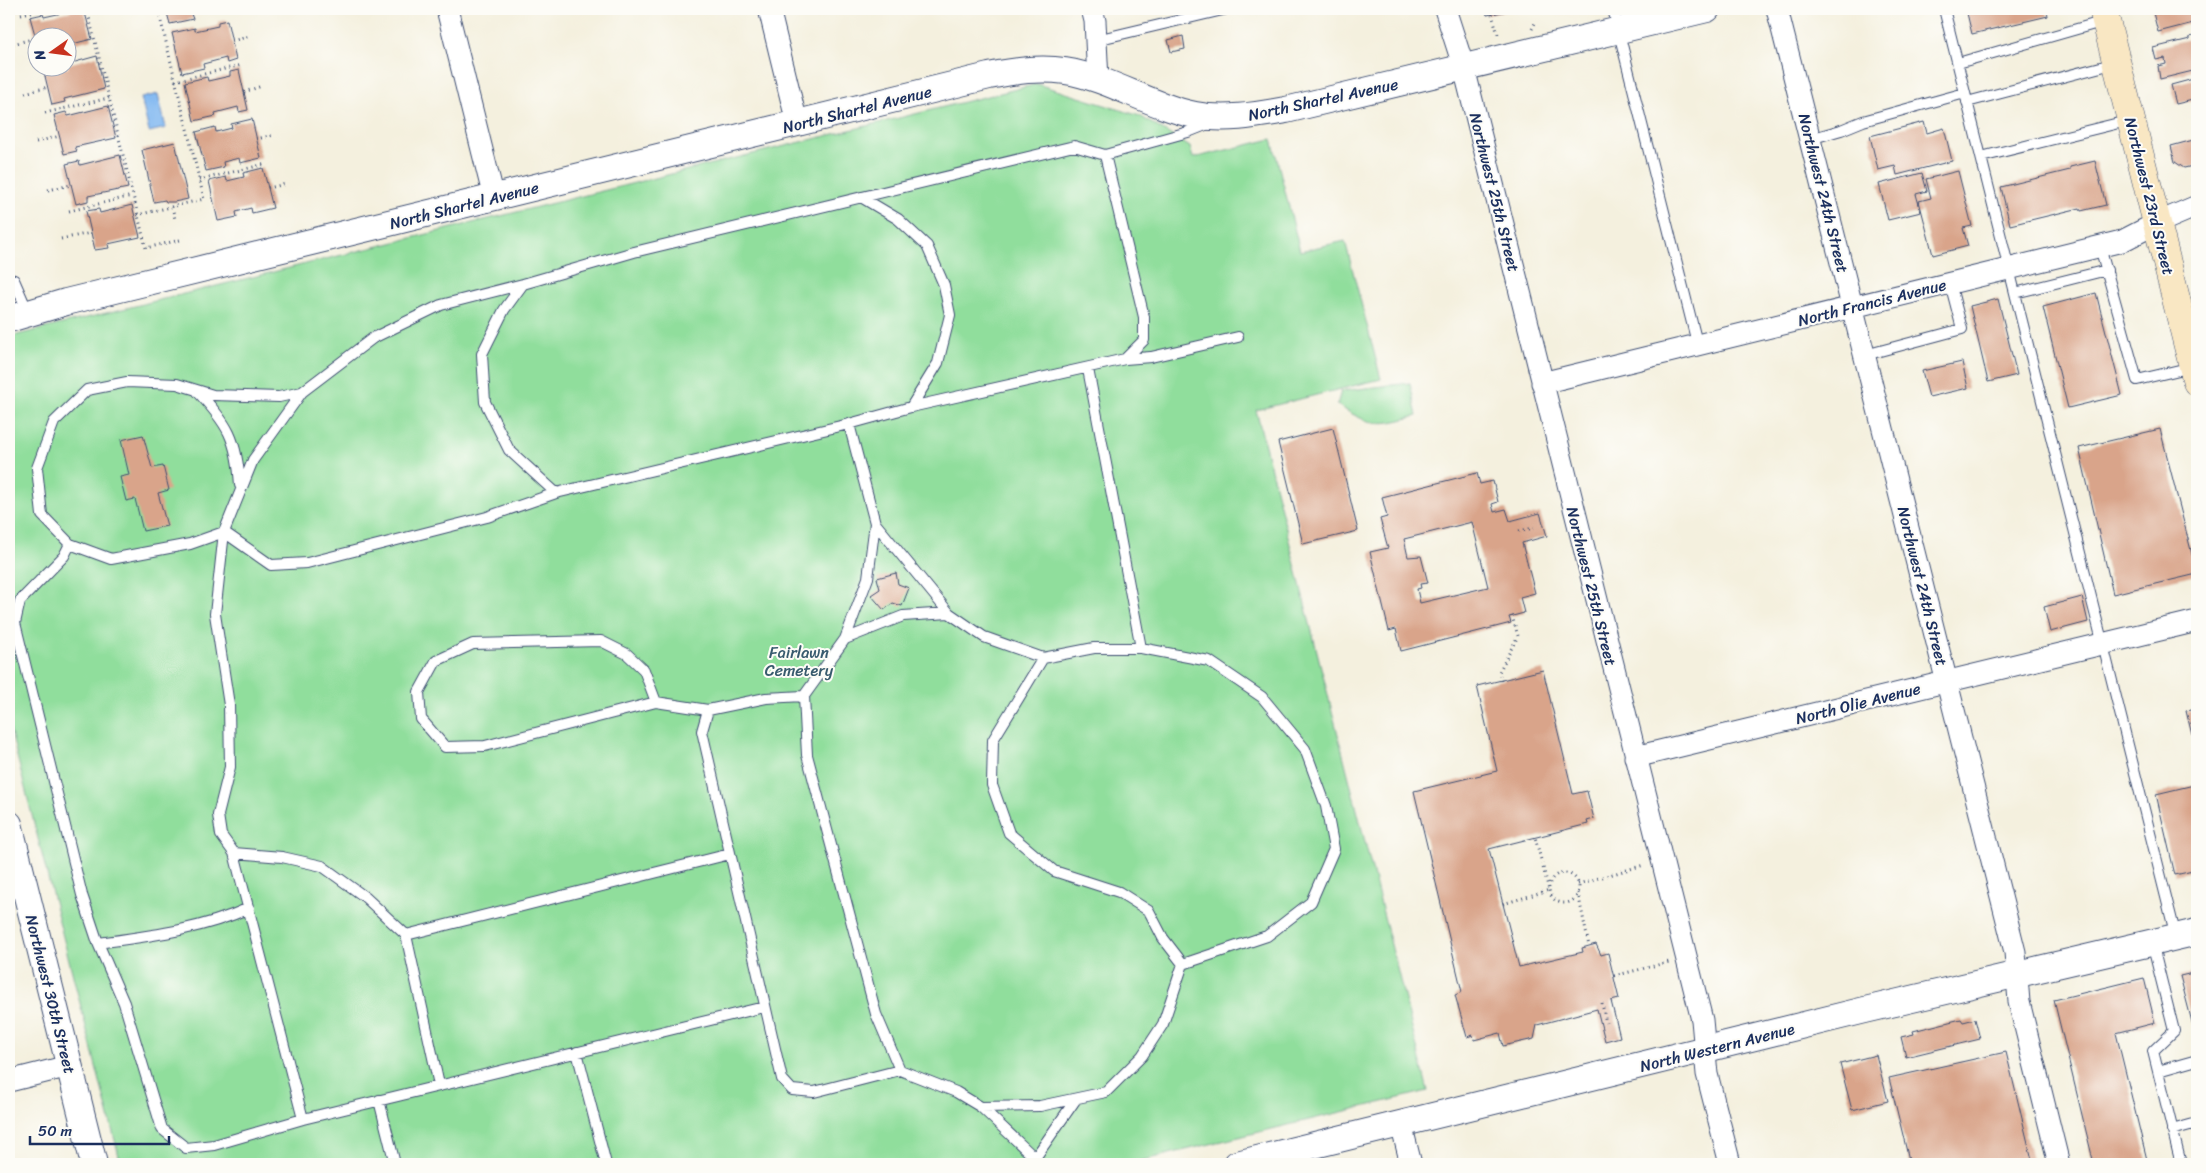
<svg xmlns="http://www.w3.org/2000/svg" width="2206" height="1173" font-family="Sriracha,sans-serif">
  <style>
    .green { fill: #90de9c; stroke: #56867d }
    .water { fill: #81b8f1; stroke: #4e74a8 }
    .building { fill: #d9a48a; fill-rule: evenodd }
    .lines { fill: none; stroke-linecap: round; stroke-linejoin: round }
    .service-casing { stroke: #3c4c71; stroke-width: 12 }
    .minor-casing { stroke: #3c4c71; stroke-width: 23 }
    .tertiary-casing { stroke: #3c4c71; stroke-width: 28 }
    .secondary-casing { stroke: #3c4c71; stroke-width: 29 }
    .path { stroke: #3c4c71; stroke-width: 3; stroke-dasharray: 1 4; stroke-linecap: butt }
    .service { stroke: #fff; stroke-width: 10 }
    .minor { stroke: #fff; stroke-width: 21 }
    .tertiary { stroke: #fff; stroke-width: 26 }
    .secondary { stroke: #f9e7c3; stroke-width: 28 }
    .labels { text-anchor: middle; stroke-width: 4; stroke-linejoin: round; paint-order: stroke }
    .street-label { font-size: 16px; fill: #1b2f5e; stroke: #fdfcf7 }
    .park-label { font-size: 16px; fill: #385b6e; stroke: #fdfcf7 }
  </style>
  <rect width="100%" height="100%" fill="#fdfcf7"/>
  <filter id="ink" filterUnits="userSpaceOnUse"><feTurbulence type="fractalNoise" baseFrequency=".02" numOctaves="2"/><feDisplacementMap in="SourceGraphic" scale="10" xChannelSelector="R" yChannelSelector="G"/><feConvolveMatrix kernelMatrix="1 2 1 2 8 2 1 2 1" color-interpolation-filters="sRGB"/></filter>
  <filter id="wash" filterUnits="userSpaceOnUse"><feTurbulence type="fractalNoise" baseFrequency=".0096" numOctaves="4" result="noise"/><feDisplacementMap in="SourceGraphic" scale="20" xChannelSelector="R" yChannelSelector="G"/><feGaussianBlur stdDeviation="1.12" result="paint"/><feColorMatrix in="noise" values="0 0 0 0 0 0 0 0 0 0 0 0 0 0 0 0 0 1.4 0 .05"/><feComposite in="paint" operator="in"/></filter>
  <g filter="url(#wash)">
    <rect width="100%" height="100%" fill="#f4f0de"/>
    <path class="green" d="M1037 84 1140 116 1190 147 1193 158 1272 139 1300 251 1345 241 1381 379 1256 410 1428 1091 1128 1164H121L9 725V337Z
      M1410 383 1417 416C1377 426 1373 427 1337 405L1341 391Z"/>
    <path class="water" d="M158 94 166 128 149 132 141 98Z"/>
    <g id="blocks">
      <path class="building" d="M80 9H84L92 39 68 45V38H38L37 42 30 17 43 14 44 17Z
        M166 9H209L191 14 193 19 170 24Z
        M1485 9H1512V10L1487 15Z
        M1966 9H2050L2047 10 2048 16 1972 34Z
        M2152 9H2196L2197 22 2158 32Z
        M227 20 236 60 227 63 226 58 203 64 204 68 182 73 172 33 195 28V31L218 26V22Z
        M2197 35V70L2160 79 2158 66 2166 64 2165 58 2156 60 2153 48 2190 39V37Z
        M1183 36 1185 49 1171 52 1168 40Z
        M97 56 104 89 64 99 65 102 52 105 43 68H68V64Z
        M239 70 248 110 239 112 238 107 215 113 216 116 194 121 185 82 207 77 208 81 230 76V72Z
        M2197 78V99L2176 104 2171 85Z
        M108 106 116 138 75 147 77 151 64 154 54 115 66 112 68 116Z
        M252 119 261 158 240 163 239 158 223 162 224 167 206 171 196 132 215 127 216 132 232 128 231 124Z
        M1924 122 1927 133 1944 128 1952 161 1897 175 1895 166 1878 170 1870 136Z
        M2197 139V165L2184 168 2175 162 2171 146Z
        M175 142 188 199 174 202H166L165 200 154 202 142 150Z
        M120 155 128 188 88 196V201L76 204 66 164 79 161 80 165Z
        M2095 161 2106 205 2081 211 2080 208 2010 225 2001 187 2070 170V167Z
        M263 168 273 208 252 213 251 208 236 212 237 217 218 221 209 181 226 177 227 181 244 177 243 173Z
        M1958 171 1972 226 1963 228 1968 246 1933 255 1919 201 1931 198 1926 179Z
        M1922 173 1927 191 1916 194 1921 212 1888 220 1879 184Z
        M132 205 140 237 108 244 109 248 95 250 86 211 99 209 100 213Z
        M2096 293 2122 395 2068 408 2043 307Z
        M1998 299 2017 375 1988 382 1970 306Z
        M1962 362 1968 388 1929 397 1922 371Z
        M1333 428 1358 531 1303 544 1278 442Z
        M2160 429 2197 574 2113 594 2079 448Z
        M143 435 152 468 163 466 169 490 158 493 167 526 143 531 135 499 126 501 120 477 129 475 121 440Z
        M1477 473 1480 484 1493 481 1498 502 1492 504 1494 512 1506 509 1510 521 1540 513 1547 536 1522 543 1535 593 1520 597 1524 613 1509 617 1511 623 1401 651 1396 629 1389 631 1370 552 1388 548 1380 519 1387 517 1382 497ZM1472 522 1488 587 1420 603 1417 589 1421 588 1420 584 1428 583 1421 556 1408 557 1404 539Z
        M896 573 898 584 909 588 902 606 893 603 884 610 871 595 880 589 877 578Z
        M2082 597 2088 622 2050 632 2044 607Z
        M1543 670 1573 794 1587 791 1594 819 1587 821 1588 824 1489 849 1519 967 1583 952 1582 948 1596 944 1601 955 1608 953 1619 999 1611 1001 1620 1037 1605 1041 1597 1009 1537 1025 1534 1039 1503 1046 1500 1033 1474 1040 1473 1035 1467 1037 1455 995 1462 992 1414 791 1497 771 1477 686Z
        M2197 709V733L2192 735 2186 711Z
        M2194 785 2197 796V870L2175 875 2156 794Z
        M2197 972V1024L2193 1026 2180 976Z
        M2144 978 2155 1023 2116 1033 2148 1164H2094L2054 1000Z
        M1961 1019 1963 1022 1975 1019 1980 1039 1906 1057 1901 1037 1914 1034 1913 1031Z
        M2006 1052 2033 1164H1910L1889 1078Z
        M1876 1055 1888 1101 1852 1110 1840 1064Z"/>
    </g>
  </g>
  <g filter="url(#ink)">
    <use href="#blocks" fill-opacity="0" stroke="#3c4c71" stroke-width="1"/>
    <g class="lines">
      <g class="service-casing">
        <path id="service" d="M1613 9 1698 347
          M1944 9 2176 937
          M1096 40 1227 9
          M1958 63 2105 21
          M1967 102 2116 63
          M1810 139 1841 130 1863 121 1965 93
          M1981 157 2131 120
          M861 197 898 219 927 246 944 285 950 315 938 363 911 407
          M2100 247 2137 380 2192 367
          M9 279 14 280 28 312
          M523 284 504 310 482 354 485 402 509 450 556 493 849 424 911 407 1125 359 1144 340V317L1105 155
          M2015 293 2107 270
          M1865 355 1962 329 1950 283
          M1125 359 1151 357 1238 337
          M1088 369 1141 648
          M197 391C228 424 237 439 240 485
          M302 392 279 397 213 395 177 384 127 382 87 390 54 422 37 468 42 515 70 544 64 556 20 601 15 623 82 895 98 943 124 1003 162 1129 186 1148 214 1145 303 1119 764 1007
          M849 424 875 523 868 578 845 639 804 696 766 698 708 710 702 731 782 1079 792 1090 814 1092 900 1070
          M875 523 949 613 984 637 1043 658 1094 648H1141L1209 661 1262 697 1305 749 1326 806 1334 849 1311 902 1267 936 1183 964
          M70 544 111 559 190 544 224 532 271 565 307 563 487 517 556 493
          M845 639 903 616 949 613
          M1043 658 993 740 992 785 1009 833 1054 871 1119 892 1149 911 1163 938 1183 964
          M804 696 807 755 876 1014 900 1070 956 1092 981 1107 1040 1106 1106 1092 1142 1056 1163 1024 1183 964
          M656 702 644 670 627 654 601 641 473 644 436 661 419 692 421 719 445 747 485 746 656 702 708 710
          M234 853 282 857 322 866 365 897 406 935 439 1085
          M406 935 730 854
          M98 943C149 936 201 930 249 908
          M2152 943 2174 1031 2153 1051 2181 1164
          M577 1052 606 1164
          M2158 1071 2197 1060
          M379 1100 395 1164
          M981 1107 1035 1158
          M303 1119 234 853 221 835 218 815 230 767 229 705 215 614 224 532 253 460 302 392 373 338 441 305 523 284 634 252 1074 146 1105 155 1188 132 1208 124
          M2172 1130 2197 1123
          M1038 1164 1035 1158 1076 1099"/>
      </g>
      <g class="minor-casing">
        <path id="minor" d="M447 9 494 198
          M769 9 797 123
          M1092 9 1095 21 1098 80
          M1445 9 1464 68 1702 1020 1707 1074 1730 1164
          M1777 9 2015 952 2019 1002 2059 1164
          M1542 383 2122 241 2157 223 2197 206
          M1635 757 2197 621
          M9 1081 69 1066
          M1401 1124 1411 1164"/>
      </g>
      <g class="tertiary-casing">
        <path id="tertiary" d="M9 319 66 302 989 76C1015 71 1039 67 1065 71 1110 78 1150 106 1195 115 1225 121 1257 115 1286 110L1707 9
          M9 824 94 1164
          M1237 1164 1865 1010 2197 932"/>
      </g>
      <g class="secondary-casing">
        <path id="secondary" d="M2103 9 2197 382"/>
      </g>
      <path class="path" d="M87 9 146 248 180 240
        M21 14 45 9
        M1492 14 1499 38
        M1532 29 1536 21
        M232 41 250 36
        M13 44 36 38
        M175 81 242 65
        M244 92 262 86
        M25 93 48 87
        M45 113 109 98
        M256 139 274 135
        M36 142 60 136
        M199 180 266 164
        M268 188 286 184
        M48 190 71 185
        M172 207 175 219
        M69 211 132 196
        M137 215 204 199 158 9
        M61 239 91 233
        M1519 531 1534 528
        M1501 681 1499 672 1518 636 1512 616
        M1549 888a15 15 0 1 1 30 0a15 15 0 1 1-30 0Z
        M1578 884 1644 865
        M1578 893 1589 946
        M1503 904 1549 890 1535 837
        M1614 976 1669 962
        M1602 1003 1606 1023"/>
      <use href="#service" class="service"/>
      <use href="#minor" class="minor"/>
      <use href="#tertiary" class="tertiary"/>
      <use href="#secondary" class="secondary"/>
    </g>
  </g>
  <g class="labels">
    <g class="street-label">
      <text transform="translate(1323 99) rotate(-12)" y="6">North Shartel Avenue</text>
      <text transform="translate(857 109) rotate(-14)" y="6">North Shartel Avenue</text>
      <text transform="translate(1495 192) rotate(76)" y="6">Northwest 25th Street</text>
      <text transform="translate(1824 193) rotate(76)" y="6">Northwest 24th Street</text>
      <text transform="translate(2150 196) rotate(76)" y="6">Northwest 23rd Street</text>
      <text transform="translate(464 205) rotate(-14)" y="6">North Shartel Avenue</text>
      <text transform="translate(1872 302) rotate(-14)" y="6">North Francis Avenue</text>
      <text transform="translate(1592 586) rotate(76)" y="6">Northwest 25th Street</text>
      <text transform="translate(1923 586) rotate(76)" y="6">Northwest 24th Street</text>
      <text transform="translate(1858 703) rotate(-14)" y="6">North Olie Avenue</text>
      <text transform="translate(51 994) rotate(76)" y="6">Northwest 30th Street</text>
      <text transform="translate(1717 1047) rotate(-14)" y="6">North Western Avenue</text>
    </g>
    <g class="park-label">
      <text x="799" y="658">Fairlawn<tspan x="799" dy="18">Cemetery</tspan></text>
    </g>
  </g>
  <rect width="2206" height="1173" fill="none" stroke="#fdfcf7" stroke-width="30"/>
  <g transform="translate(52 52) rotate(256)"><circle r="24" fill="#fdfcf7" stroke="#a3aaba"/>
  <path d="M0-4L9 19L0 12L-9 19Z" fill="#c8321e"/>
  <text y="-8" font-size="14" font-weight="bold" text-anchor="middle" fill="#1b2f5e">N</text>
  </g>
  <path d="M30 1136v8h139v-8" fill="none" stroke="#1b2f5e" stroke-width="2.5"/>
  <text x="38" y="1136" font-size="15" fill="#1b2f5e" stroke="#fdfcf7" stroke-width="4" paint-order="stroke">50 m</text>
</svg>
